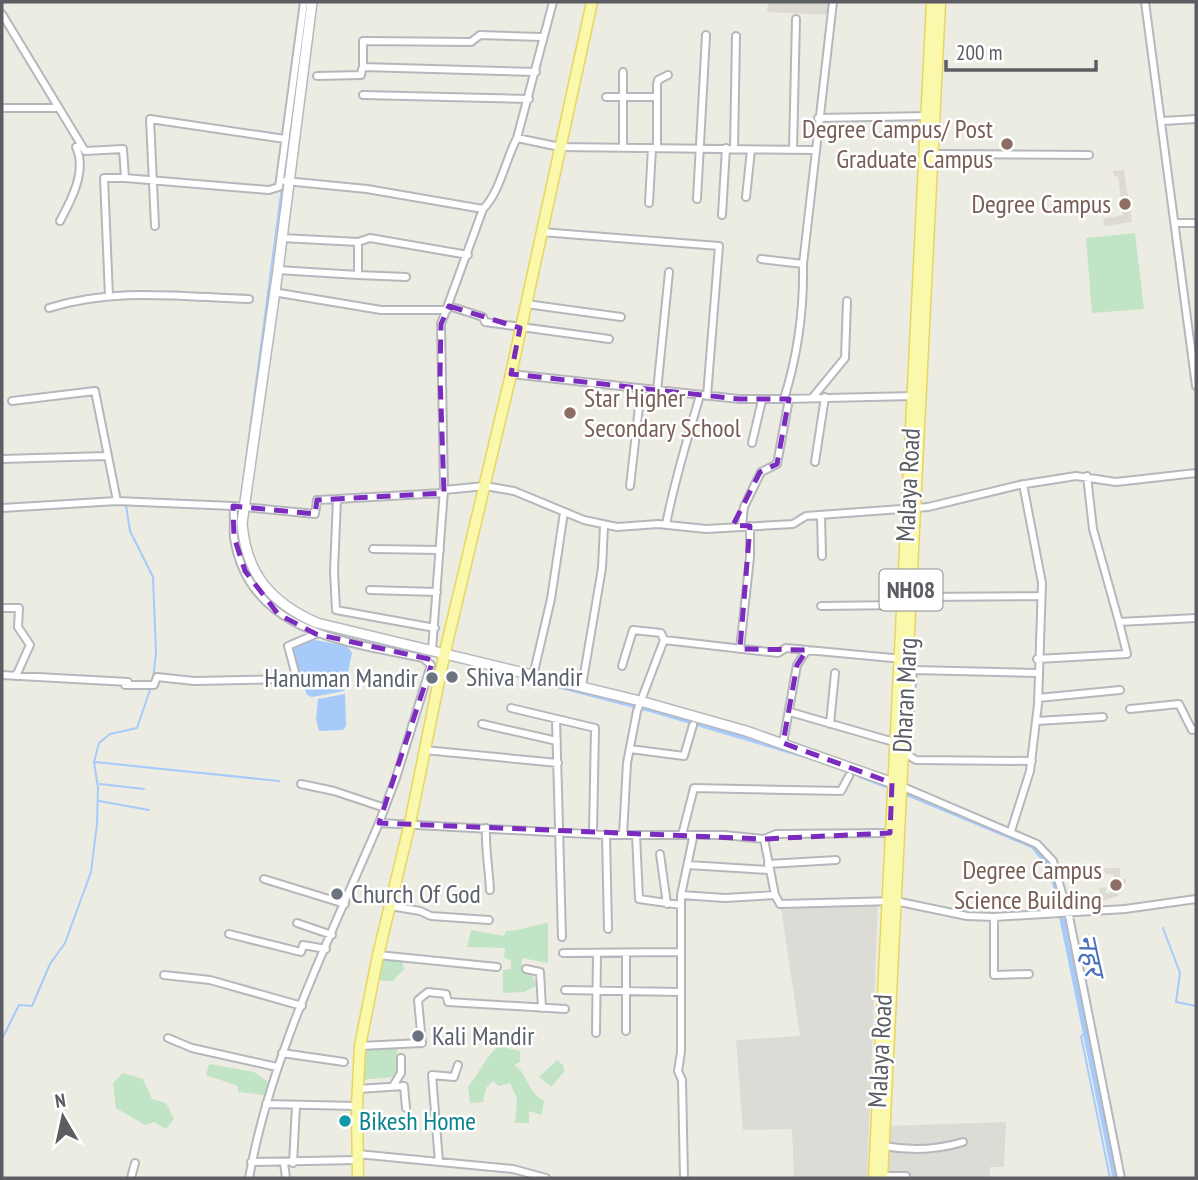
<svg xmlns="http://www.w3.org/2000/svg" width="1198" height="1180" font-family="'PT Sans Narrow','Noto Sans Devanagari',sans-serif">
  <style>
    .industrial { fill: #dcdbd5 }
    .education { fill: #dddbd1 }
    .green { fill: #c1e3c6 }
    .water { fill: #a6cafa }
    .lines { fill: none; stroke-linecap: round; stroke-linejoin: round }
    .stream { stroke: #a6cafa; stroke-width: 2 }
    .canal { stroke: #a6cafa; stroke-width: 5 }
    .street-casing { stroke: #b5b7bc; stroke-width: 10 }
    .secondary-casing { stroke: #b7b8be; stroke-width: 12 }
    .primary-casing { stroke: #e8d561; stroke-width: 13 }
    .street { stroke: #fff; stroke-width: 6 }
    .secondary { stroke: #fff; stroke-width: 9 }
    .primary { stroke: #faf8ab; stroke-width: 10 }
    .marked { fill: none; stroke: #7b2cbf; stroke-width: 5; stroke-dasharray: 14 9; stroke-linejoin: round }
    .education-dot { fill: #8d6e63; stroke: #fff; stroke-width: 2.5 }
    .worship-dot { fill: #6b7280; stroke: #fff; stroke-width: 2.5 }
    .culture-dot { fill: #0f9aa8; stroke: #fff; stroke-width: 2.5 }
    .labels { text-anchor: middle; stroke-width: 5; stroke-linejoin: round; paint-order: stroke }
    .shield { fill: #fff; stroke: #8c8e92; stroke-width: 2 }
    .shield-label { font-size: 24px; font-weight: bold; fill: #5b5d63 }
    .education-label { font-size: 26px; fill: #785e54; stroke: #fff; text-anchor: end }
    .street-label { font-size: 26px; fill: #5b5d63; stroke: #fff }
    .worship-label { font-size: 26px; fill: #5b616d; stroke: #fff; text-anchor: start }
    .culture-label { font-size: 26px; fill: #0d838f; stroke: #fff; text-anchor: start }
    .water-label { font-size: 28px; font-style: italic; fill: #4b72bb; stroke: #fff }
  </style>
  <rect width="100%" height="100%" fill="#edece3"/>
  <path class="industrial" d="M878 902 867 1178H794L792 1129 743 1130 736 1040 800 1036 781 908Z
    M1006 1122 1004 1167H990V1178H887L889 1126Z"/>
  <path class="education" d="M768 2H832L831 15 767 12Z
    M1124 170 1132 222 1105 226 1103 219 1123 215 1118 177 1114 176 1113 171Z
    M1104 868H1120V879H1126V884L1120 885 1118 896 1102 901 1099 888 1106 887V893L1113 892V874H1105Z"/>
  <path class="green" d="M1135 233 1144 309 1092 313 1086 238Z
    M548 923V963L522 958V970L533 977 536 986 524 992 503 993V970L511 969V960L504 958 505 948 467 947 471 930 504 936 506 931C522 931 532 925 548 923Z
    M389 959 402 960 404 969 393 981H382L376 975 378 963Z
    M499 1046 520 1051V1062L514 1065C528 1073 525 1089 544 1101L542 1115 529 1111V1123H515L517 1099 510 1083 499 1086 493 1081 486 1088 483 1102 470 1103 468 1087C479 1074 487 1054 499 1046Z
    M363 1048H397L398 1072 394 1077 360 1080Z
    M557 1060 564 1066V1072L551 1087 539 1077Z
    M209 1064 254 1072 267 1081V1092L264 1095 238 1092V1086L206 1075Z
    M123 1073 143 1079 152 1099 166 1103 174 1119 166 1129 154 1122 145 1125 116 1108 113 1083Z"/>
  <path class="water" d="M315 640 347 646 352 653 344 691 312 697 307 695 291 652 292 645Z
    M345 694 346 726 343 730 319 731 316 719 318 699Z"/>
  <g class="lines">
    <path class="stream" d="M241 497 282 187
      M126 505 130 531 153 577 156 653 153 679
      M239 527 245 565 265 595
      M312 627 436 656
      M95 762 279 781
      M100 784 144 789
      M99 801 149 810
      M887 819 888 786
      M1163 928 1180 973 1176 1002 1196 1006
      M1086 1033 1081 1036 1110 1178
      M2 1039 19 1005 32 1006 50 964 65 943 91 872 97 824 98 788 94 762 99 743 110 734 137 728 151 687
      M869 1178 875 1057"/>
    <path class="canal" d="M536 680 652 710 803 755
      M861 776 892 788
      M901 791 1033 846 1052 870 1115 1178"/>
    <g class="street-casing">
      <path id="street" d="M1145 2 1196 386
        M2 14 85 151 123 149 125 178 269 190 279 187 304 2
        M536 72 363 67V41L471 42 480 35 542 37
        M317 76 361 75 362 69
        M363 95 529 99
        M606 97H656
        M2 108H58
        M818 118 930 116
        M1163 121 1196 119
        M517 138 553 2
        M623 147V72
        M657 148V85L658 80 668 75
        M734 149 736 36
        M793 150 796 19
        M933 154 1089 155
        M285 181 367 189 483 209
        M746 197 751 150
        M697 199 706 35
        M649 203 652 148
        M722 215 726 148
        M60 221C72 199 87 170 76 147
        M1176 223H1196
        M155 226 150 119 285 139
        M541 232 719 246 707 396
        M282 238 358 242
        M761 259 803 264
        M278 270 358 275
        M406 277 358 275V242L370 238 468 255
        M273 292 381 310H447
        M109 296 104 178H125
        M526 304 621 317
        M449 306 483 317 485 322 609 339
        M49 308C114 287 182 297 249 299
        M511 374 739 399H784C798 354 804 311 803 264L833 2
        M657 391 669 272
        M813 397 845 358 847 301
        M785 399 913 396
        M12 401 95 391 117 501
        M752 443 762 400
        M2 459 107 456
        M815 462 825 397
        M1087 476 1093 529 1119 622 1196 618
        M630 486 641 389
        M444 490 485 486 514 491 584 520 617 527 658 524 706 529 793 524 806 516 928 507 1019 485 1076 476 1116 482 1196 473
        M233 506C235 516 233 527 234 538 249 633 347 642 423 658L431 665 396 778 379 823 606 835H724L764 839 775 895 780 904 895 901 967 916 994 917 1125 909 1196 899
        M2 508 117 501 233 506 315 514 317 500 337 499
        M821 515 822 556
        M666 525C674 481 688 438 700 395
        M742 526 744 507 761 472 777 464 789 399
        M373 549 440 550
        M370 590 437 592
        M923 597 1040 596
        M821 606 902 605
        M2 608H19L18 627 30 645 16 676
        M435 628 336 610 334 571 337 499 443 493
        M740 649 750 557V526
        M432 650 444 490 441 324 483 209C500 192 505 161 517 138L560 147 815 150
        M1037 659 1127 654 1119 622
        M622 666 633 630 661 633 664 640
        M2 675 128 682
        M533 676 551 599 564 512
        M125 685H154L157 677 194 681 292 679 295 672 288 646 316 634
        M582 686 602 568 604 526
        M1038 698 1120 690
        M511 708 595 728 593 834
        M1130 709 1179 704 1192 730 1196 729
        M790 712 894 742
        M556 719 562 937
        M1037 721 1103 717
        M482 724 557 741
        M830 724 835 673
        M783 743 797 665 807 650
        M630 749 684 756 693 725
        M424 750 558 763
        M1032 761 916 760 906 754 913 670 1037 673
        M301 784 334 791 385 808
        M901 786 1037 844 1053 861 1067 911
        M486 828C485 850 489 868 490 890
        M1011 831 1030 771 1038 704 1042 583 1023 484
        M606 835 608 929
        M623 835 627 763 637 711 664 640 778 653 786 648 903 659
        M636 835 639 899 681 905
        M682 835 694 788 841 791 849 776
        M764 839 776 834 890 833
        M660 854 667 904
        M768 864 836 860
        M688 865 769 870
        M264 879 345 904
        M681 895 725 898 775 895
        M390 906 420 911 431 916 489 920
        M1068 911 1121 1178
        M994 917V975L1029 974
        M297 923 332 935
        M229 934 301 952 303 945 326 949
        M563 953 680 952
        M378 955 497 967
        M526 969 540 972 542 1008
        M164 975 210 980 302 1006
        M565 990 680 992
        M626 1031V954
        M596 1033 597 953
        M168 1038 192 1048 277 1067
        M360 1046 422 1043 418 1000 428 992 446 994 448 1002 565 1009
        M282 1053 344 1062
        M393 1086 401 1073V1058
        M358 1089 404 1086 406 1108
        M266 1104 357 1106
        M884 1146C911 1151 937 1150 963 1142
        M357 1154 513 1169 546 1178
        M251 1162 357 1160
        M439 1162 432 1075 454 1077 458 1065
        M284 1163 286 1178
        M293 1163 296 1106
        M882 1176H906
        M131 1178 135 1163
        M249 1178C271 1054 330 938 379 823
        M684 1178 682 1080 678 1071 681 1052V895L693 838 690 835"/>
    </g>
    <g class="secondary-casing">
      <path id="secondary" d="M312 2 278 270 242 523C246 574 271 603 317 623L640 701 746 731 899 785"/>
    </g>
    <g class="primary-casing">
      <path id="primary" d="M358 1178 357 1106 360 1046 378 955 410 823 444 656 511 374 592 2
        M874 1178 932 2
        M882 1178 940 2"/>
    </g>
    <use href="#street" class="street"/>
    <use href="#secondary" class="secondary"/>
    <use href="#primary" class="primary"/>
  </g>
  <path class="marked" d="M449 306 520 328 511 374 739 399H789L777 464 760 472 733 525 750 526 740 649 807 650 797 665 783 743 892 783 890 833 764 839 379 823 433 660 316 634 278 614 245 571 234 537 233 506 315 514 317 500 444 493 440 375 441 324Z"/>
  <g class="education-dot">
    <circle cx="1007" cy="144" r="7"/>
    <circle cx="1125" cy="204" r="7"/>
    <circle cx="570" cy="413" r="7"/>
    <circle cx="1116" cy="885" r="7"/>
  </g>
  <g class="worship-dot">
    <circle cx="452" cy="677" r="7"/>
    <circle cx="432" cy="678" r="7"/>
    <circle cx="337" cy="894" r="7"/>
    <circle cx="418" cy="1036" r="7"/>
  </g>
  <circle class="culture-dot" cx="345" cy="1121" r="7"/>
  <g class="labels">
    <rect class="shield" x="879.5" y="569.5" width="63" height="41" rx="5"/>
    <g class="shield-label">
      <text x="911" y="598">NH08</text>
    </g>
    <g class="education-label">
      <text x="993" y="138">Degree Campus/ Post<tspan x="993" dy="30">Graduate Campus</tspan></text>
      <text x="1111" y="213">Degree Campus</text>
      <text x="584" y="407" text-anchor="start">Star Higher<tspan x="584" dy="30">Secondary School</tspan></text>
      <text x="1102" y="879">Degree Campus<tspan x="1102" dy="30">Science Building</tspan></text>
    </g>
    <g class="street-label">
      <text transform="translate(908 485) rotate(-87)" y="9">Malaya Road</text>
      <text transform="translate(905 695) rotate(-87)" y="9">Dharan Marg</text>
      <text transform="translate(880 1051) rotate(-87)" y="9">Malaya Road</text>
    </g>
    <g class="worship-label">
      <text x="466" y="686">Shiva Mandir</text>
      <text x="418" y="687" text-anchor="end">Hanuman Mandir</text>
      <text x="351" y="903">Church Of God</text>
      <text x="432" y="1045">Kali Mandir</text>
    </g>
    <g class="culture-label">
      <text x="359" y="1130">Bikesh Home</text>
    </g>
    <g class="water-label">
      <text transform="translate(1091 955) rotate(78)" y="10">नहर</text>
    </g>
  </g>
  <rect width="1198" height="1180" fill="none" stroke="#5b5d63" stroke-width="7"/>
  <g transform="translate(63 1117) rotate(351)" stroke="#ffffff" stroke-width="5" paint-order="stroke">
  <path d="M0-5L12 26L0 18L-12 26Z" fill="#5b5d63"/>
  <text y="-10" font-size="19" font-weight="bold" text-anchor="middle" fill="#5b5d63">N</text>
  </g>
  <path d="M946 60v10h150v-10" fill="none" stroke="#5b5d63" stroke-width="3.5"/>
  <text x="956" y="60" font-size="21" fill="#5b5d63" stroke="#ffffff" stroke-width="5" paint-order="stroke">200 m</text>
</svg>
